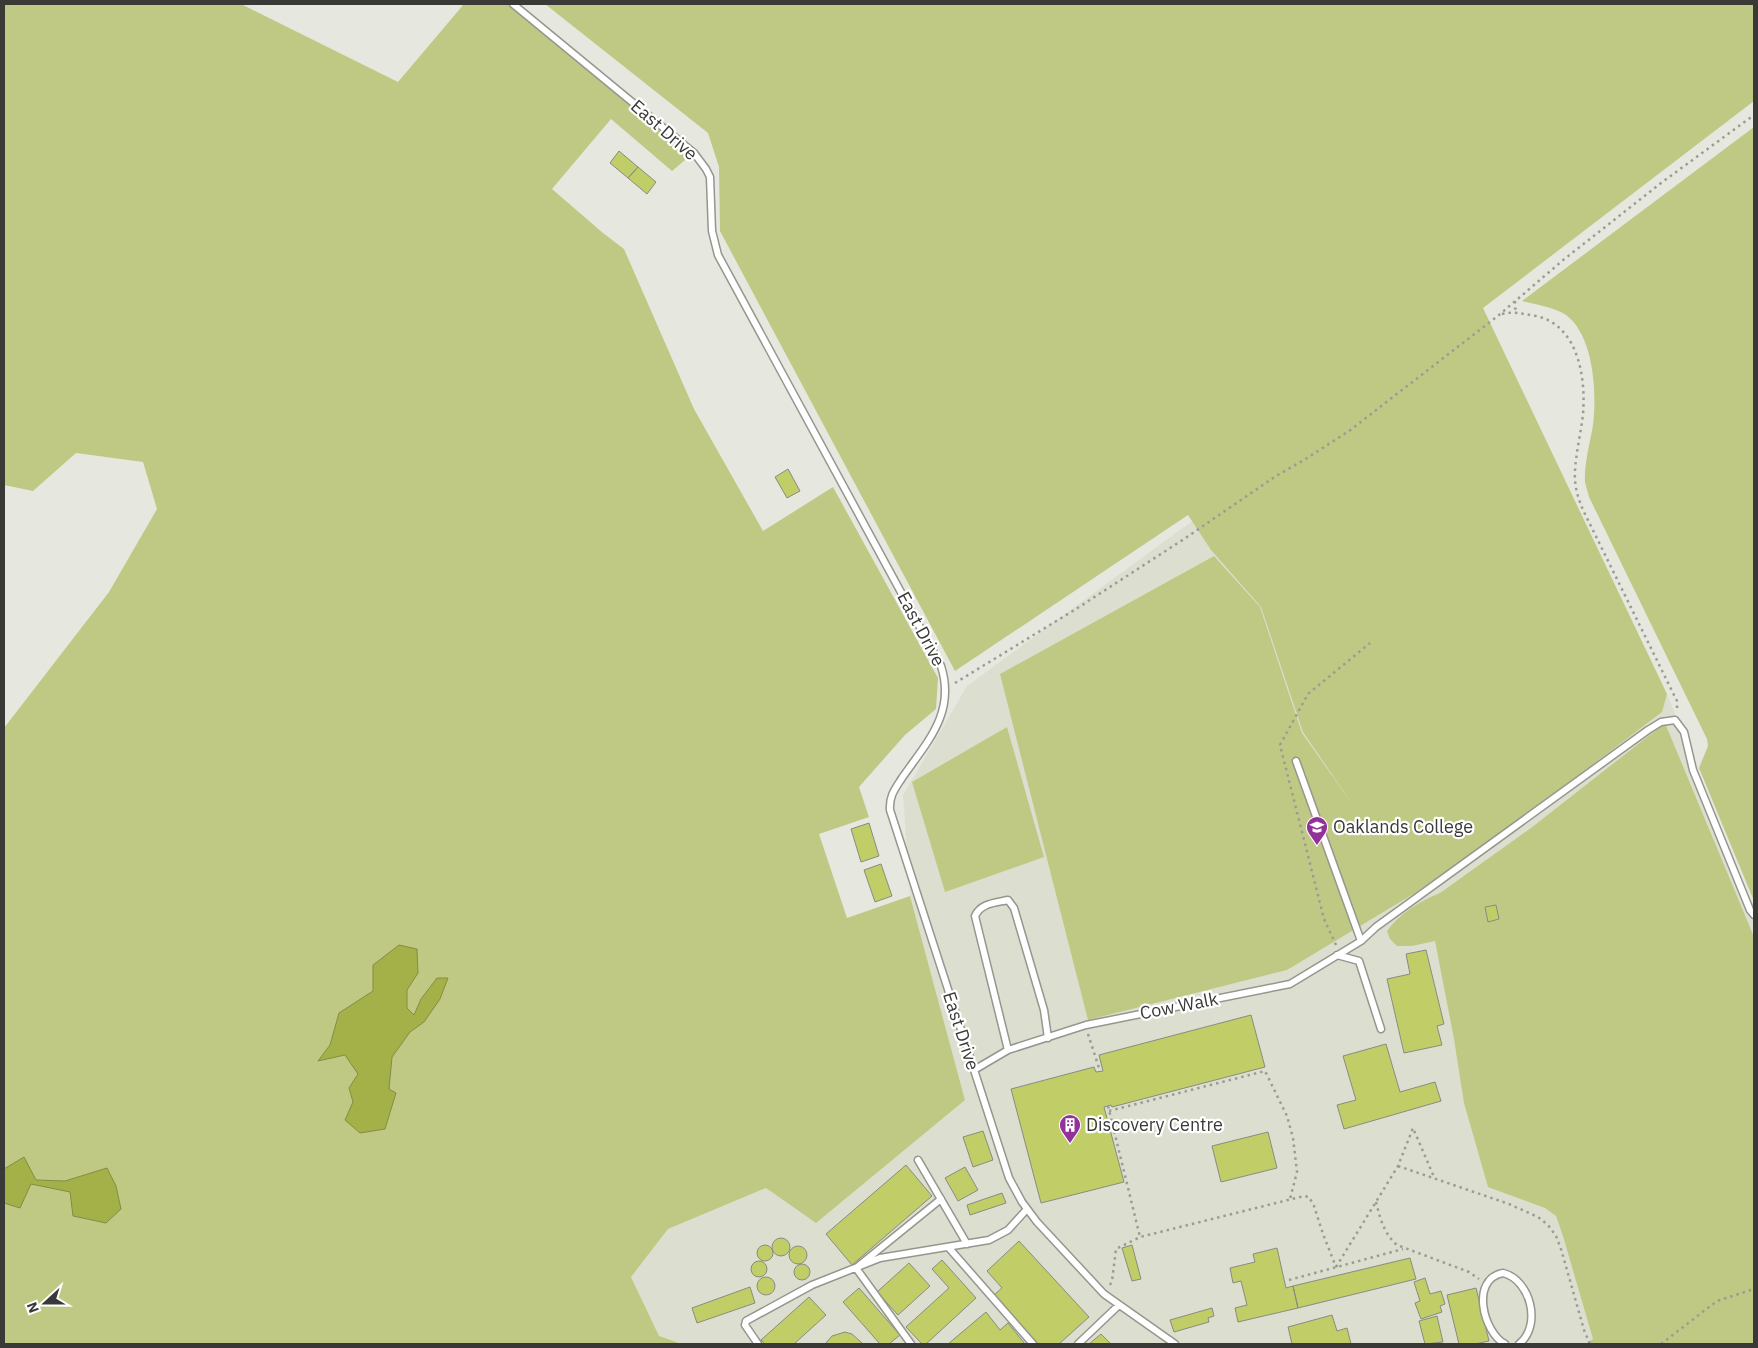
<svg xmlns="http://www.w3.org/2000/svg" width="1758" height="1348" font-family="'IBM Plex Sans',sans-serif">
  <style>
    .built { fill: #dcdfcf }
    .green { fill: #bfc984 }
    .water { fill: #a4b048; stroke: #848d43 }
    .building { fill: #c1cd66; stroke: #898b83 }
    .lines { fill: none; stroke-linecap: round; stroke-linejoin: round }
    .service-casing { stroke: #95968e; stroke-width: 9 }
    .path { stroke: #9a9c95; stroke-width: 2.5; stroke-dasharray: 2.5 4; stroke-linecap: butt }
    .service { stroke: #fff; stroke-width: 6 }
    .labels { text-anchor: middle; stroke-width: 4.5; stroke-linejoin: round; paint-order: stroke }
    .street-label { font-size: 18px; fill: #393a37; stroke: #fff }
    .poi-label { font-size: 18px; fill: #393a37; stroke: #fff; text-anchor: start }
  </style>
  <rect width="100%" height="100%" fill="#e6e8df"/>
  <path class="built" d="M1481 320 1667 694 1754 915V1263L1585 1344H682L659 1337 631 1277 668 1229 766 1188 965 1100 910 896 903 795 967 686 1181 529Z"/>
  <path class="green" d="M4 4H241L398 82 464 4H508L691 155 672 171 611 119 552 189 603 233 624 249 694 409 763 531 833 487 938 678 936 709 905 735 859 787 869 817 819 834 847 918 910 896 965 1100 816 1223 766 1188 668 1229 631 1277 659 1336 682 1344H4V728L109 592 157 509 143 462 76 453 33 491 4 485Z
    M545 4H1754V101L1483 308 1667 694 1662 712 1521 819 1415 893 1287 970 1088 1020 1000 674 1214 556 1260 607 1302 733 1355 808 1303 732 1261 607 1211 550 1188 515 955 671 720 231 719 167 708 133Z
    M1754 127V901L1699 768 1708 746 1707 739 1589 497C1588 492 1586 487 1585 482 1584 464 1590 443 1593 425 1597 393 1594 336 1566 315 1554 307 1536 305 1522 301Z
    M1665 723 1754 937V1344H1585L1593 1339 1563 1236 1556 1216 1545 1208 1488 1187 1464 1103 1454 1039 1435 941 1412 946H1397L1390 939 1387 931C1400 913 1420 901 1440 893L1531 828Z
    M1007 727 1044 857 945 892 912 782Z"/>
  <path class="water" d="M399 945 417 949 418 973 407 990V1008L414 1015 421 999 437 978H448L440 999 424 1022 410 1032 392 1057 389 1089 396 1093 385 1129 360 1133 345 1120 353 1102 349 1088 358 1074 345 1055 318 1061 330 1045 339 1013 373 991V965Z
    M24 1157 36 1180 65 1181 107 1168 116 1186 121 1209 106 1223 73 1216 70 1192 31 1184 20 1208 4 1203V1169Z"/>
  <path class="building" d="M619 151 638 167 628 178 610 163Z
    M638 167 656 182 647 194 628 178Z
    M788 469 800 491 787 498 775 477Z
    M869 823 879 856 861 862 851 829Z
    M881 864 892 896 875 902 864 870Z
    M1496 905 1499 919 1488 922 1485 907Z
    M1426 950 1444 1024 1437 1026 1442 1045 1404 1053 1387 979 1410 974 1406 954Z
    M1251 1015 1265 1067 1112 1107 1111 1105 1104 1107 1124 1182 1041 1203 1011 1089 1094 1067 1096 1072 1103 1071 1099 1055Z
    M1386 1044 1400 1092 1435 1082 1441 1101 1344 1129 1337 1105 1356 1100 1343 1056Z
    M983 1131 993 1160 973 1167 963 1137Z
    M1268 1132 1277 1168 1221 1182 1212 1146Z
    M906 1165 932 1196 852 1265 826 1234Z
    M965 1167 978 1190 958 1201 945 1178Z
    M1002 1193 1006 1203 970 1215 967 1205Z
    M772 1247a9 9 0 1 1 18 0a9 9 0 1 1-18 0Z
    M1019 1241 1089 1317 1059 1344H1038L994 1295 1002 1288 987 1271Z
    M757 1253a8 8 0 1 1 16 0a8 8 0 1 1-16 0Z
    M1132 1245 1141 1279 1132 1281 1122 1248Z
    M789 1255a9 9 0 1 1 18 0a9 9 0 1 1-18 0Z
    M1277 1248 1286 1288 1293 1286 1298 1308 1238 1322 1235 1308 1247 1305 1241 1281 1233 1283 1230 1268 1255 1262 1253 1254Z
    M1410 1258 1416 1279 1298 1308 1293 1286Z
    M942 1260 976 1298 926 1344H922L906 1327 949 1288 932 1269Z
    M751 1269a8 8 0 1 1 16 0a8 8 0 1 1-16 0Z
    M909 1263 930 1286 898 1315 877 1292Z
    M794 1272a8 8 0 1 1 16 0a8 8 0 1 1-16 0Z
    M757 1286a9 9 0 1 1 18 0a9 9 0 1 1-18 0Z
    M1425 1278 1430 1294 1441 1291 1445 1304 1440 1306 1442 1312 1421 1319 1415 1303 1420 1301 1414 1282Z
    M750 1287 755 1303 697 1323 692 1308Z
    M859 1288 900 1335 889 1344H880L843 1302Z
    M1476 1288 1489 1341 1475 1344H1459L1447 1295Z
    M809 1297 826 1315 794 1344H765L761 1340Z
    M1212 1308 1214 1316 1208 1318 1209 1322 1174 1332 1170 1320Z
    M986 1312 1000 1330 1008 1323 1025 1344H948Z
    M1332 1315 1337 1331 1347 1328 1351 1344H1292L1288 1327Z
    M1437 1316 1443 1342 1425 1344 1419 1321Z
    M845 1332 852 1334 863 1344H825L832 1336Z
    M1101 1334 1111 1344H1089Z"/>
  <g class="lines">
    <g class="service-casing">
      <path id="service" d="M513 4 694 153 706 169 710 177 712 231 718 255 941 666C956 713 927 742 902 778 895 789 889 796 890 810L1009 1178 1022 1202 1037 1222 1104 1294 1175 1344
        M1296 761 1361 941
        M1337 955 1359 961 1381 1029
        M1008 1050 975 916C981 903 995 903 1008 900L1014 908 1044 1010 1048 1038
        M974 1070 1008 1050 1086 1025 1290 984 1361 941 1376 927 1648 730 1661 722 1675 720 1684 732 1693 770 1750 910 1754 915
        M918 1160 967 1244
        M949 1248 1033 1344
        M758 1344 745 1325 746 1321 812 1285 880 1258 989 1240 1008 1230 1027 1209
        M911 1344 856 1268 941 1199
        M1078 1344 1119 1305
        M1505 1344C1483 1332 1470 1279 1503 1273 1531 1280 1542 1326 1519 1344"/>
    </g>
    <path class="path" d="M1515 301V308L1518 313
      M1502 314C1513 311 1524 314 1536 316 1578 325 1586 377 1583 414 1581 433 1576 452 1575 471 1574 485 1578 499 1584 512L1674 695 1677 701V711
      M955 683 1076 609 1184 539 1276 476 1304 460 1349 431 1499 315 1562 261 1661 183 1754 115
      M1336 945 1324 919 1280 745 1308 694 1370 643
      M1088 1034 1100 1071
      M1108 1106 1140 1237
      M1109 1111 1265 1071 1287 1116 1293 1138 1297 1172 1290 1199
      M1398 1166 1509 1204 1538 1217 1548 1225 1556 1236 1561 1249 1584 1330 1590 1344
      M1376 1202C1380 1218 1384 1234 1397 1245L1469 1272 1479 1279
      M1336 1267 1398 1166 1413 1128 1434 1177
      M1289 1280 1403 1249
      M1110 1285 1112 1281 1116 1249 1140 1237 1304 1196 1309 1197 1314 1206 1323 1234 1336 1267
      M1661 1344 1717 1301 1754 1289"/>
    <use href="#service" class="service"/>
  </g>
  <defs>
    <g id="university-pin" transform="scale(1.125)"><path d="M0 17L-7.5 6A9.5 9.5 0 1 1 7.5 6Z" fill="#923199" stroke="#fff"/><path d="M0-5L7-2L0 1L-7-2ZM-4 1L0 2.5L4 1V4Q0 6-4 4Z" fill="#fff"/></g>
    <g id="building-pin" transform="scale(1.125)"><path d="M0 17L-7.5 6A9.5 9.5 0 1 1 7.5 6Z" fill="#923199" stroke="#fff"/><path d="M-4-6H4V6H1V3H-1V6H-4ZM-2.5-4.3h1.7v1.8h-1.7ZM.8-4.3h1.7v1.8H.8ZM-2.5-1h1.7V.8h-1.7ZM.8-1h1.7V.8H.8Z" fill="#fff"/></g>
  </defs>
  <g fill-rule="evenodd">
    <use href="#university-pin" x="1317" y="827"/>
    <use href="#building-pin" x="1070" y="1125"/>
  </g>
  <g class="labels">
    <g class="street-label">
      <text transform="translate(664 130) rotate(41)" y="6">East Drive</text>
      <text transform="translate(921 629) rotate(62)" y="6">East Drive</text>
      <text transform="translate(1179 1006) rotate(-11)" y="6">Cow Walk</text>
      <text transform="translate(961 1031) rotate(72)" y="6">East Drive</text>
    </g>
    <g class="poi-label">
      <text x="1333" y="833">Oaklands College</text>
      <text x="1086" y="1131">Discovery Centre</text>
    </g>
  </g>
  <rect width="1758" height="1348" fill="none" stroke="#393a37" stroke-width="10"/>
  <g transform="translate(45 1303) rotate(249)" stroke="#ffffff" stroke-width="4" paint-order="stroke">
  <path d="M0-4L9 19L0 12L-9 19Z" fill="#393a37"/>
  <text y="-8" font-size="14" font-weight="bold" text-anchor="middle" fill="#393a37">N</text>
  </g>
</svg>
